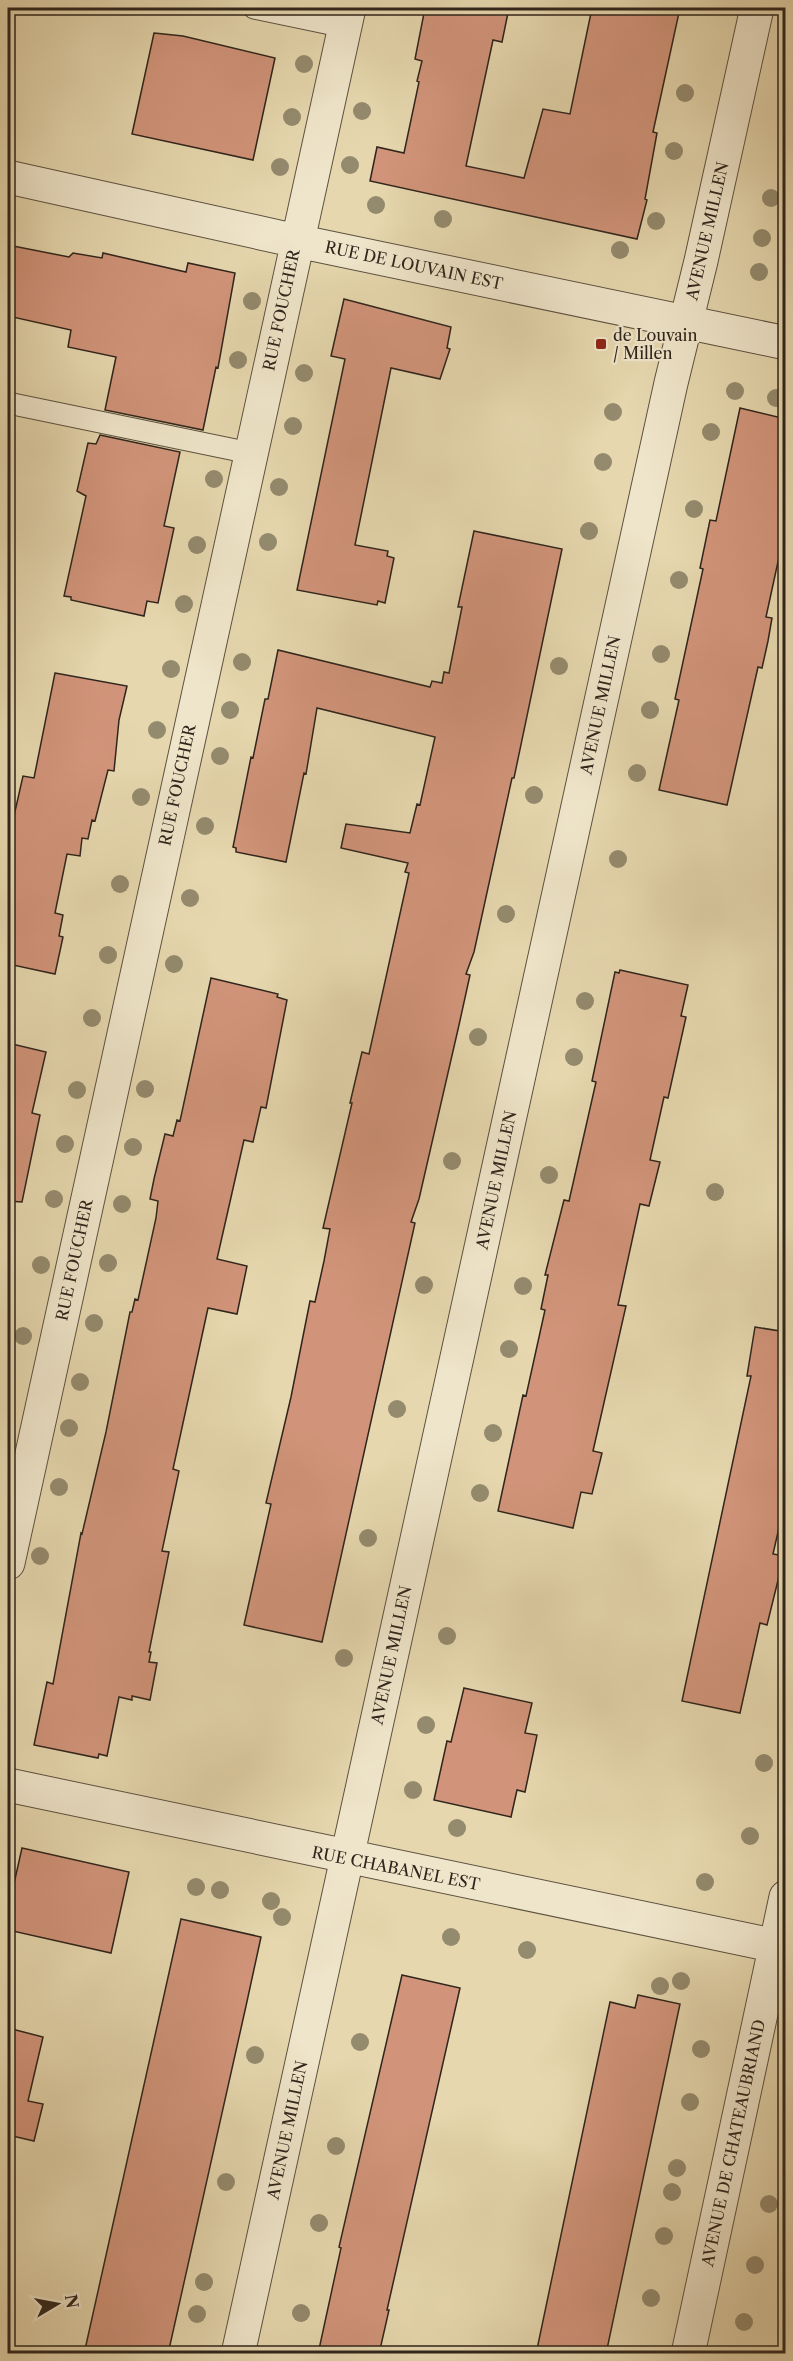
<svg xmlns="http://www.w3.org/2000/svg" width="793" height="2361" font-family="'Libre Caslon Text',serif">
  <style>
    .building { fill: #d1947a; stroke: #2f251c; stroke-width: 1.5 }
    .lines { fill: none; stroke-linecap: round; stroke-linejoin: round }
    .service-casing { stroke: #5d5240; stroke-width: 23 }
    .minor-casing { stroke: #5d5240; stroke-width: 35 }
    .service { stroke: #efe5ca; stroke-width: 21 }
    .minor { stroke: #efe5ca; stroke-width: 33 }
    .tree { fill: #948a6d }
    .poi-dot { fill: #8f2418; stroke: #efe5ca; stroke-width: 2 }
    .labels { text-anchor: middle; stroke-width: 4.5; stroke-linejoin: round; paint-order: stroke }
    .street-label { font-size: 16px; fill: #2f251c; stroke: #efe5ca }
    .poi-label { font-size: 16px; fill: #2f251c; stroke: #efe5ca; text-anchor: start }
  </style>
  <rect width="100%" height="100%" fill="#e6d7ae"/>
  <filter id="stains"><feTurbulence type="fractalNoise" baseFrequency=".00333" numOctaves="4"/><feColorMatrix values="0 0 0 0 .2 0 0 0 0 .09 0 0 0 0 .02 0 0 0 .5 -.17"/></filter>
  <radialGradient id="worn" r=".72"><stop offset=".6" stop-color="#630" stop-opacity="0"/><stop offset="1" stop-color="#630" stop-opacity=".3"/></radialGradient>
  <path class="building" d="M425 8H509L502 42 493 40 466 166 524 178 543 109 570 114 592 8H680L653 132 657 133 645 199 647 200 637 239 370 181 377 147 404 153 419 82 417 81 422 61 415 59Z
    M154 33 183 36 275 58 253 160 132 134Z
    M8 245 69 257 73 253 102 258 103 253 186 272 188 263 235 273 218 368 216 367 203 430 105 410 116 357 68 347 71 330 8 316Z
    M344 299 451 327 447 348 450 349 440 379 391 368 355 545 388 551 387 556 394 558 385 603 378 601 377 605 297 590 345 359 331 356Z
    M740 408 786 419V525L766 617 772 618 768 641 762 668 758 667 727 805 659 790 679 700 675 699 703 569 700 568 710 520 716 521Z
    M100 435 180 452 164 526 174 528 158 603 147 601 144 616 71 600V597L64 596 86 496 77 491 88 443 96 444Z
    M474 531 562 549 514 778H512L474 952 466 974 470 975 459 1025 419 1199 411 1222 415 1223 322 1642 244 1625 271 1504 266 1503 291 1397 310 1301 315 1302 324 1261 330 1229 323 1228 352 1103H350L362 1052 369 1054 409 873 405 872 408 863 341 848 346 824 410 833 417 804 420 805 435 737 317 708 306 774 304 773 286 862 236 852V848L233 847 251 757 253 758 265 699H268L278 650 430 687 432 681 442 683 444 672 449 673 462 607H458Z
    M55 673 127 686 119 720 114 771 108 770 95 821 92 820 88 839 82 838 80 856 67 854 55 913 63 915 59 936 63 937 55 974 8 964V842L23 776 34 778Z
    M620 970 688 985 681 1016 686 1017 668 1098 664 1097 650 1160 660 1162 649 1206 640 1204 618 1305 626 1306 593 1451 602 1453 592 1494 581 1492 573 1528 498 1511 523 1395 526 1396 545 1310 541 1309 548 1275H545L564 1200 569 1201 596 1082 592 1081 615 972 619 973Z
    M211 978 278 994 277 997 287 1000 266 1108 261 1107 253 1142 244 1140 217 1259 247 1266 237 1314 208 1308 173 1469 179 1471 162 1551 169 1552 149 1652H151L149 1662 157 1663 150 1700 132 1696V1700L119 1697 107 1756 99 1754 98 1758 34 1745 47 1682 53 1684 81 1533 82 1534 106 1432 130 1312H132L135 1299 138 1300 156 1218 158 1201 150 1199 154 1179 165 1134 173 1136 177 1120 180 1121Z
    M8 1043 46 1052 32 1113 40 1115 22 1202 8 1201Z
    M755 1327 786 1332V1497L773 1554 784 1556 767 1625 760 1623 740 1713 682 1701 751 1376H747Z
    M464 1688 532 1703 525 1733 537 1735 525 1792 517 1790 511 1817 434 1800 447 1741 451 1742Z
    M22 1848 129 1872 111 1953 8 1930V1910Z
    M181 1919 261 1937 246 2006 168 2354H84Z
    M402 1975 460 1988 387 2310H389L379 2354H318L341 2248 339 2247Z
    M638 1995 680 2004 606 2354H536L610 2002 635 2008Z
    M8 2028 43 2037 28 2101 43 2104 34 2141 8 2135Z"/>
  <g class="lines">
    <g class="service-casing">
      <path id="service" d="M254 8 345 27
        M8 403 250 453"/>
    </g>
    <g class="minor-casing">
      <path id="minor" d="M8 177 297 241 786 343
        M8 1563 349 8
        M8 1785 786 1948
        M238 2354 671 383 701 261 757 8
        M688 2354 786 1897"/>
    </g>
    <use href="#service" class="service"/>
    <use href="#minor" class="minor"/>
  </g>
  <g class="tree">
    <circle cx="304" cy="64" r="9"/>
    <circle cx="685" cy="93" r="9"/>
    <circle cx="362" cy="111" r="9"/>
    <circle cx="292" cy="117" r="9"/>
    <circle cx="674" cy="151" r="9"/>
    <circle cx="350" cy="165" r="9"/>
    <circle cx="280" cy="167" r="9"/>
    <circle cx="771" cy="198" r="9"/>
    <circle cx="376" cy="205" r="9"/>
    <circle cx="443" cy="219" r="9"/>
    <circle cx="656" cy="221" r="9"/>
    <circle cx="762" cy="238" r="9"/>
    <circle cx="620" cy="250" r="9"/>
    <circle cx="759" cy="272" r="9"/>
    <circle cx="252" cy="301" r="9"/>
    <circle cx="238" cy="360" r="9"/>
    <circle cx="304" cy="373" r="9"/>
    <circle cx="735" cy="391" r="9"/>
    <circle cx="776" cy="398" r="9"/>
    <circle cx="613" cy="412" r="9"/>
    <circle cx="293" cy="426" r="9"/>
    <circle cx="711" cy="432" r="9"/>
    <circle cx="603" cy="462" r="9"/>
    <circle cx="214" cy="479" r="9"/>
    <circle cx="279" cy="487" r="9"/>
    <circle cx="694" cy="509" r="9"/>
    <circle cx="589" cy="531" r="9"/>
    <circle cx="268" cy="542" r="9"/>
    <circle cx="197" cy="545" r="9"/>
    <circle cx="679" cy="580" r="9"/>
    <circle cx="184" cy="604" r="9"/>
    <circle cx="661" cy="654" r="9"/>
    <circle cx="242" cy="662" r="9"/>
    <circle cx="559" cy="666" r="9"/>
    <circle cx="171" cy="669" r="9"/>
    <circle cx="230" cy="710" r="9"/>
    <circle cx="650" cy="710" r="9"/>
    <circle cx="157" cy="730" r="9"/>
    <circle cx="220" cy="756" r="9"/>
    <circle cx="637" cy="773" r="9"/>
    <circle cx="534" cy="795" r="9"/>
    <circle cx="141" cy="797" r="9"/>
    <circle cx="205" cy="826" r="9"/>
    <circle cx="618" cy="859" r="9"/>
    <circle cx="120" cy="884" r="9"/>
    <circle cx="190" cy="898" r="9"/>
    <circle cx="506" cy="914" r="9"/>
    <circle cx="108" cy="955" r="9"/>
    <circle cx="174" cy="964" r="9"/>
    <circle cx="585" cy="1001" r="9"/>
    <circle cx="92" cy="1018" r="9"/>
    <circle cx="478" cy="1037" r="9"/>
    <circle cx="574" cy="1057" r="9"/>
    <circle cx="145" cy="1089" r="9"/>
    <circle cx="77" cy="1090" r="9"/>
    <circle cx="65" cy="1144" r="9"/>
    <circle cx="133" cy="1147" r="9"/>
    <circle cx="452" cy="1161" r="9"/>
    <circle cx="549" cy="1175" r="9"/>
    <circle cx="715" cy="1192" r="9"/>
    <circle cx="54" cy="1199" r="9"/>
    <circle cx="122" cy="1204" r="9"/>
    <circle cx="108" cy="1263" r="9"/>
    <circle cx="41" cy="1265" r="9"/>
    <circle cx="424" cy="1285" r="9"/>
    <circle cx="523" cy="1286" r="9"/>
    <circle cx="94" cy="1323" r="9"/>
    <circle cx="23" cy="1336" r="9"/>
    <circle cx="509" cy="1349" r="9"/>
    <circle cx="80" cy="1382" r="9"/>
    <circle cx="397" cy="1409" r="9"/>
    <circle cx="69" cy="1428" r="9"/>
    <circle cx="493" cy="1433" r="9"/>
    <circle cx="59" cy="1487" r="9"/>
    <circle cx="480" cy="1493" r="9"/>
    <circle cx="368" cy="1538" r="9"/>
    <circle cx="40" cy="1556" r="9"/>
    <circle cx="447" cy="1636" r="9"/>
    <circle cx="344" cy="1658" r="9"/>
    <circle cx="426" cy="1725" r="9"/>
    <circle cx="764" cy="1763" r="9"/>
    <circle cx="413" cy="1790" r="9"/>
    <circle cx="457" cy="1828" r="9"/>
    <circle cx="750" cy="1836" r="9"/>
    <circle cx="705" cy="1882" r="9"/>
    <circle cx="196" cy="1887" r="9"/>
    <circle cx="220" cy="1890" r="9"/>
    <circle cx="271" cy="1901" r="9"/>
    <circle cx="282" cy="1917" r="9"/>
    <circle cx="451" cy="1937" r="9"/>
    <circle cx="527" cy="1950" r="9"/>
    <circle cx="681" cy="1981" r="9"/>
    <circle cx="660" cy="1986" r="9"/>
    <circle cx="360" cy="2042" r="9"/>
    <circle cx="701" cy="2049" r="9"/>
    <circle cx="255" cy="2055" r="9"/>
    <circle cx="690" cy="2102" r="9"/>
    <circle cx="336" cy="2146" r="9"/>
    <circle cx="677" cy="2168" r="9"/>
    <circle cx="226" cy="2182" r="9"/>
    <circle cx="672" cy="2192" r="9"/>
    <circle cx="769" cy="2204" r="9"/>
    <circle cx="319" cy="2223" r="9"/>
    <circle cx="664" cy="2236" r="9"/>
    <circle cx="755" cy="2265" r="9"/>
    <circle cx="204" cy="2282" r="9"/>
    <circle cx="651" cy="2298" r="9"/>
    <circle cx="301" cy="2313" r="9"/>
    <circle cx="197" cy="2314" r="9"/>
    <circle cx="744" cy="2322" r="9"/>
  </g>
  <rect class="poi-dot" x="595" y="338" width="12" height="12" rx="3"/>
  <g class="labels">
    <g class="street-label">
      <text transform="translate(707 231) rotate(-77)" y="6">AVENUE MILLEN</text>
      <text transform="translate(414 265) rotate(12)" y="6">RUE DE LOUVAIN EST</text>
      <text transform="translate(281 310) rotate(-78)" y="6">RUE FOUCHER</text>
      <text transform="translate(600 705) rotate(-78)" y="6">AVENUE MILLEN</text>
      <text transform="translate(177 785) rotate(-78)" y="6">RUE FOUCHER</text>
      <text transform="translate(496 1180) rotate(-78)" y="6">AVENUE MILLEN</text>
      <text transform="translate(74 1260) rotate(-78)" y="6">RUE FOUCHER</text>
      <text transform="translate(391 1655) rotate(-78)" y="6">AVENUE MILLEN</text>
      <text transform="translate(396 1868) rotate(11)" y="6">RUE CHABANEL EST</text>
      <text transform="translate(287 2130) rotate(-78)" y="6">AVENUE MILLEN</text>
      <text transform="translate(733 2143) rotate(-78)" y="6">AVENUE DE CHATEAUBRIAND</text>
    </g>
    <g class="poi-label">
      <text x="613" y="341">de Louvain<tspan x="613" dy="18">/ Millen</tspan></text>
    </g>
  </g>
  <rect width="793" height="2361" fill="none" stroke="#e6d7ae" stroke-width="30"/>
  <rect x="9" y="9" width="775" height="2343" fill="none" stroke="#2f251c" stroke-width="3"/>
  <rect x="15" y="15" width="763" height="2331" fill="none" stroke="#2f251c" stroke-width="1.5"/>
  <g transform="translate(57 2304) rotate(80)" stroke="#efe5ca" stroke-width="4.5" paint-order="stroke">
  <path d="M0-4.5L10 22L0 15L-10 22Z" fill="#2f251c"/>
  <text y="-9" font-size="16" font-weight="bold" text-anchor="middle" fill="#2f251c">N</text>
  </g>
  <rect width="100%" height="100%" filter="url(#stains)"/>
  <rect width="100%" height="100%" fill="url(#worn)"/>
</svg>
